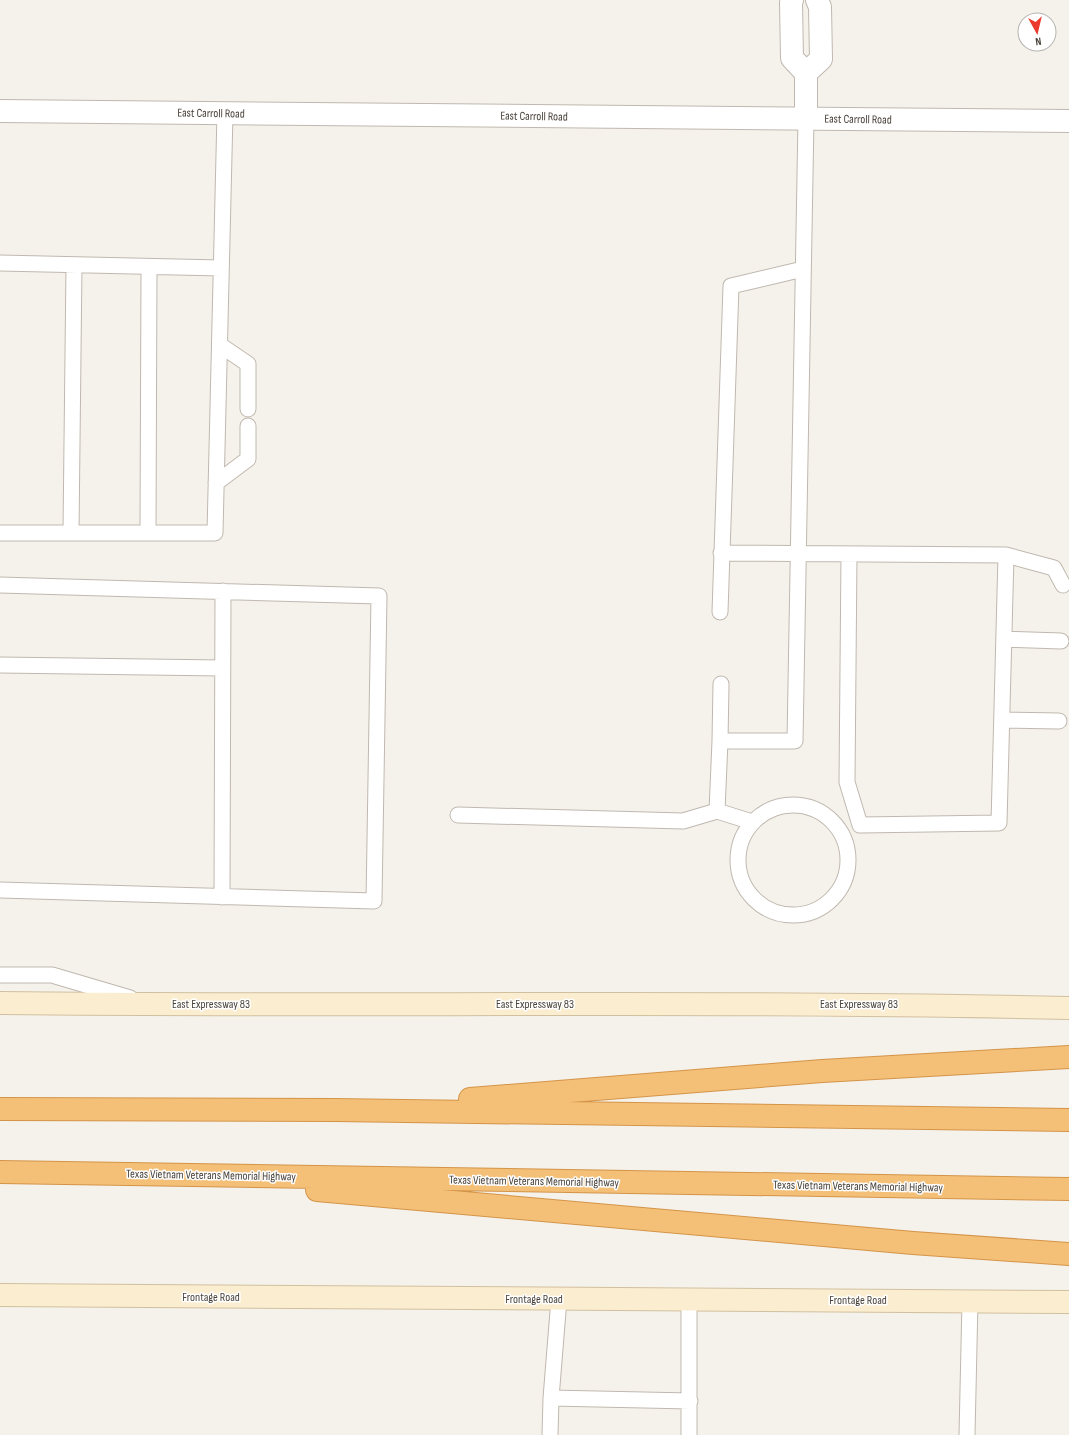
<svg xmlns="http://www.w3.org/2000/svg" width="1069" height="1435" font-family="'Sofia Sans Condensed',sans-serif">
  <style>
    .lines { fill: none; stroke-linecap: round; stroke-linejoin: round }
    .service-casing { stroke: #c0b8af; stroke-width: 17 }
    .minor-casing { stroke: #c0b8af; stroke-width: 24 }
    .tertiary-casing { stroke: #c0b8af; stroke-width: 24 }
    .secondary-casing { stroke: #d1c09f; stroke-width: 24 }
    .motorway-casing { stroke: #d49448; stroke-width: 24 }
    .service { stroke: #fff; stroke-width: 15 }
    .minor { stroke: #fff; stroke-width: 22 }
    .tertiary { stroke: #fff; stroke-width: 22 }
    .secondary { stroke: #fbedd0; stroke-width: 22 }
    .motorway { stroke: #f4c078; stroke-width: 22 }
    .labels { text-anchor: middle; stroke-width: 3; stroke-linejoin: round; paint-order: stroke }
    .street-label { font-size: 12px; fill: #49423a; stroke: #fff }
  </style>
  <rect width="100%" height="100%" fill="#f5f2ec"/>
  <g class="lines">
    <g class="service-casing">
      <path id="service" d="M0 263 221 268
        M220 345 248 364V409
        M216 483 248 459V426
        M71 532 74 265
        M0 533H215L225 113
        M148 533 149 267
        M721 553 1006 555 1054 568 1063 585
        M849 554 847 782 860 825 999 823 1006 555
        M0 585 379 596 374 901 0 890
        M720 612 731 286 803 269
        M1004 639 1061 641
        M0 665 222 668
        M721 684 720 741H795L806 119
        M1002 720 1059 721
        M738 860a55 55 0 1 1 110 0a55 55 0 1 1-110 0Z
        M717 811 720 741
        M458 815 683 821 717 811 752 822
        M222 897 223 591
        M0 975H52L130 998
        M551 1398 690 1401
        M550 1435 551 1398 559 1299
        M689 1435V1299
        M967 1435 970 1301"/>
    </g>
    <g class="minor-casing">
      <path id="minor" d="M792 0 791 3 792 58 806 73V119
        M806 73 821 59 820 7 817 0"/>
    </g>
    <g class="tertiary-casing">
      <path id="tertiary" d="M0 111 1069 121"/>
    </g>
    <g class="secondary-casing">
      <path id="secondary" d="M0 1003C356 1007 713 1000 1069 1008
        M0 1295 1069 1302"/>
    </g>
    <g class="motorway-casing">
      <path id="motorway" d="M470 1099 822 1071 1069 1057
        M0 1109 335 1110 1069 1120
        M0 1172 1069 1189
        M317 1190 913 1243 1069 1254"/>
    </g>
    <use href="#service" class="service"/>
    <use href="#minor" class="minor"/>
    <use href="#tertiary" class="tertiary"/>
    <use href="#secondary" class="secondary"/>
    <use href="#motorway" class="motorway"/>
  </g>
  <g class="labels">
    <g class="street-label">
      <text transform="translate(211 113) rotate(1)" y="4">East Carroll Road</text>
      <text transform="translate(534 116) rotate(1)" y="4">East Carroll Road</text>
      <text transform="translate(858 119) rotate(1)" y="4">East Carroll Road</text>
      <text x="211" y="1008">East Expressway 83</text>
      <text x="535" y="1008">East Expressway 83</text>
      <text x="859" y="1008">East Expressway 83</text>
      <text transform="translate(211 1175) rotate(1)" y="4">Texas Vietnam Veterans Memorial Highway</text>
      <text transform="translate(534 1181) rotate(1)" y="4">Texas Vietnam Veterans Memorial Highway</text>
      <text transform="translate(858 1186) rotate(1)" y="4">Texas Vietnam Veterans Memorial Highway</text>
      <text x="211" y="1301">Frontage Road</text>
      <text x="534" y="1303">Frontage Road</text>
      <text x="858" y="1304">Frontage Road</text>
    </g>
  </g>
  <g transform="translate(1037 32) rotate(172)"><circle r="19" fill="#ffffff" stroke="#b6b3b0"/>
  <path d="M0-3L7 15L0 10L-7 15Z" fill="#eb392d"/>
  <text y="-6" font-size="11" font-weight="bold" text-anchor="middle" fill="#49423a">N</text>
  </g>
</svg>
